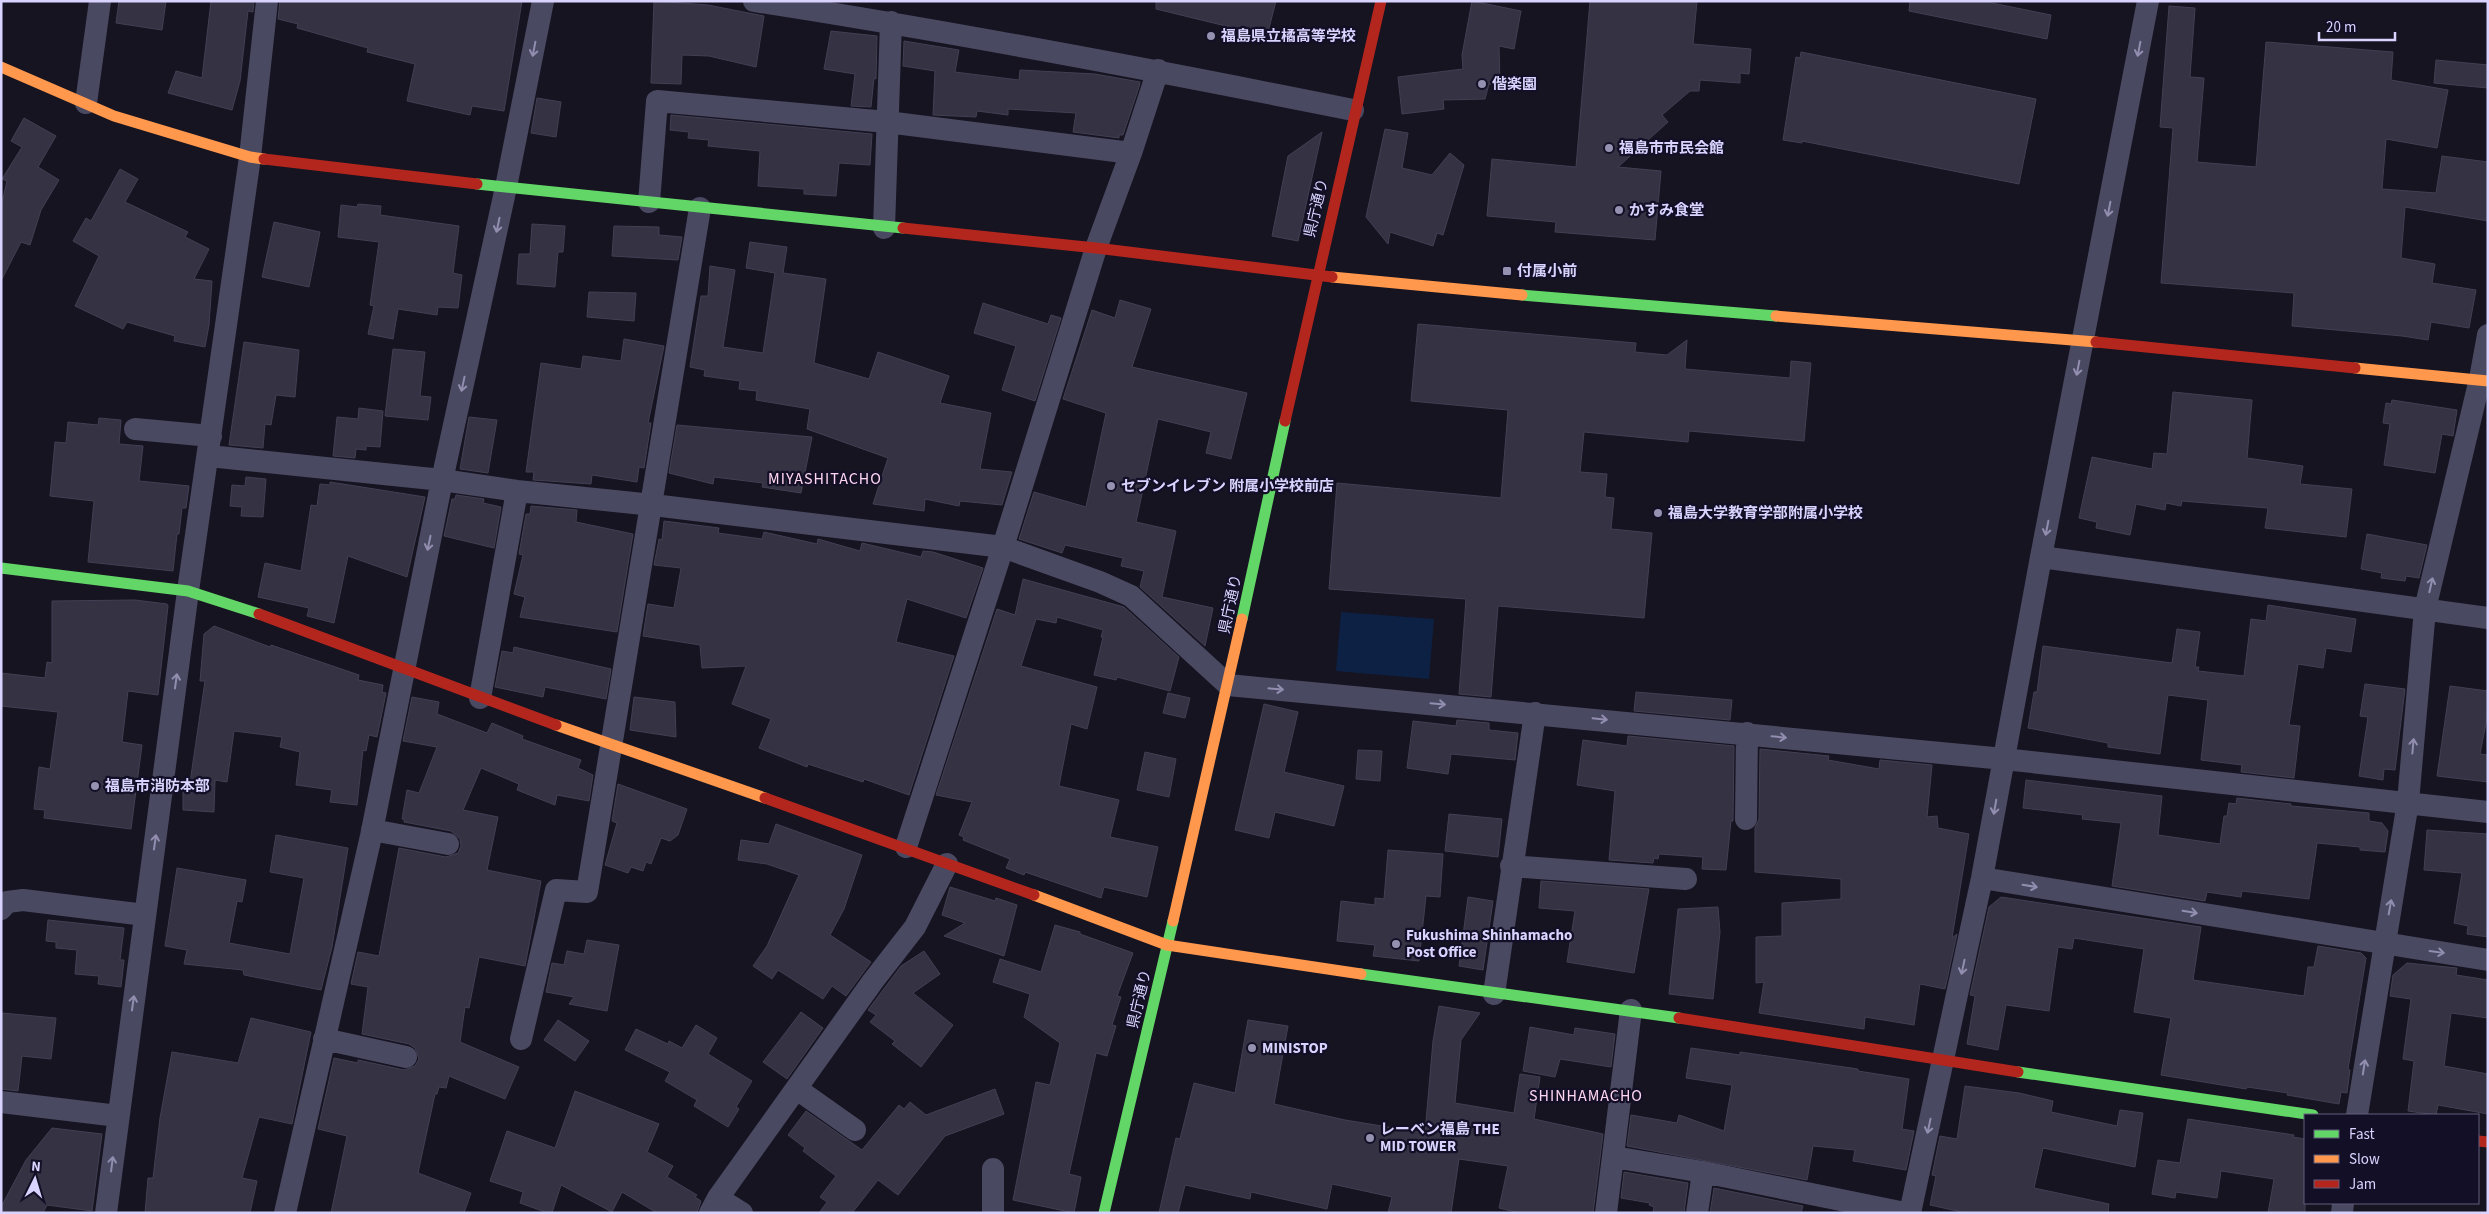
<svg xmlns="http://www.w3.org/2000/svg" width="2489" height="1214" font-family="'Source Sans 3','Noto Sans JP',sans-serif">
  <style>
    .water { fill: #0d2144 }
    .building { fill: #343243; stroke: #433f54 }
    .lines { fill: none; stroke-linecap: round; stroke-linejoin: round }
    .street { stroke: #4a4962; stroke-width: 22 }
    .fast { stroke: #63d668; stroke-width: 11 }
    .slow { stroke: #ff974d; stroke-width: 11 }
    .jam { stroke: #b3261e; stroke-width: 11 }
    .oneway { stroke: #928eb0 }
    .poi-dot { fill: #9591b1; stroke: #130f26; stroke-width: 2 }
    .labels { text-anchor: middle; stroke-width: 4.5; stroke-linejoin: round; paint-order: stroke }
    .poi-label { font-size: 15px; font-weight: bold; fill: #d9d4ff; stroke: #130f26; text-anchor: start }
    .street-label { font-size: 15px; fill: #d9d4ff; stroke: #130f26 }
    .neighbourhood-label { font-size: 16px; letter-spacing: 1px; fill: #ffd6f0; stroke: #130f26 }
  </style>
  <rect width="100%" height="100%" fill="#161421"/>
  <path class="water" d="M1341 612 1434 619 1429 679 1336 671Z"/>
  <path class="building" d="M119 1H166L162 30 116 23Z
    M211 1H254L253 12 248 11 240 81 232 110 168 93 176 71 202 78Z
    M280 1H522L504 111 472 106 470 115 407 101 415 64 367 52 368 48 297 28 298 24 278 19Z
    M654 1 708 5 764 16 756 67 709 56 682 55 681 84 651 83Z
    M1156 1H1276L1267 36 1156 9Z
    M1472 1 1521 11 1514 49 1499 46 1500 86 1489 84 1485 99 1443 100 1444 109 1402 114 1398 77 1463 69 1462 55Z
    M1590 1H1697L1693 44 1751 49 1749 74 1740 73V83L1700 80 1699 91H1690L1662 115 1668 122 1618 167 1661 171 1655 240 1555 232 1556 222 1487 216 1492 159 1576 167Z
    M1910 1H1982L2051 15 2047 39 1909 11Z
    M2169 6 2195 8 2190 77 2204 78 2197 162 2256 167 2266 42 2393 52 2391 80 2448 90 2437 148 2386 139 2382 189 2436 193 2442 156 2488 162V221L2405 207 2401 258 2435 264 2432 283 2476 290 2469 328 2431 322 2428 340 2402 336 2292 326 2294 293 2161 283 2173 128 2160 127Z
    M831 31 877 36 876 79 874 78 871 107 851 106 855 74 824 69Z
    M904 41 959 50 955 72 1019 80 1020 70 1095 74 1140 82 1139 87 1123 135H1119V138L1073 132 1076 113 1008 109V115L977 111 976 117 933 115 935 71 903 66Z
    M1801 52 2036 99 2019 184 1802 141V143L1783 140 1796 57 1800 58Z
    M2436 60 2488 65V88L2434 83Z
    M537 98 561 102 556 137 531 133Z
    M671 115 872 134 870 165 839 163 836 196 804 194V189L758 186 760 151 708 146 709 140 688 138 689 132 670 130Z
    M24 118 56 136 38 167 59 180 41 210 30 245 21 242 1 281V207L7 181 2 179 22 147 11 141Z
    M1385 129 1408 133 1402 168 1432 175 1450 153 1464 165 1443 235 1437 233 1433 246 1390 232 1388 244 1366 217Z
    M1322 132 1298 241 1272 236 1288 156Z
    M120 169 138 179 125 202 188 232 185 237 209 249 194 279 212 281 209 325 205 347 174 341 175 336 127 322 123 329 75 306 99 256 73 241 86 218 91 221Z
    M358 204 381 206 380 215 459 226 453 273 462 275 458 308 438 307 437 315 398 309 393 339 368 334 374 306 370 305 379 242 338 237 341 205 357 207Z
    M274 222 320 232 309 287 262 277Z
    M532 224 565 226 563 252H558L555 287 517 284 519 254H530Z
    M614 226 659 227V235L682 237 678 260 612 256Z
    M750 242 787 247 783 273 826 279 814 363 869 379 878 352 949 376 940 403 991 413 980 469 1012 472 1002 505 960 501 959 506 925 499 924 511 873 504 888 458 807 429 810 409 756 400 757 391 739 389 740 381 704 376 705 370 690 367 701 296H708L710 266 735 270 723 347 763 353 775 273 746 268Z
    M589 292 636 293 634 321 587 317Z
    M1120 300 1151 309 1132 367 1247 393 1231 459 1206 453 1211 432 1158 419 1136 522 1176 531 1162 597 1213 608 1205 646 1140 587 1144 571 1121 566 1123 558 1065 545 1062 553 1019 539 1034 492 1086 507 1106 413 1063 399 1092 310 1115 318Z
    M983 303 1048 324 1051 315 1061 318 1035 401 1002 390 1016 346 974 333Z
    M1418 324 1636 343 1635 352 1667 355 1687 340 1685 369 1790 378 1791 361 1811 363 1804 441 1689 431 1688 442 1584 432 1580 472 1607 474 1605 497 1614 498 1611 529 1652 533 1644 618 1498 606 1491 697 1459 694 1466 599 1329 589 1337 483 1501 498 1508 410 1411 401Z
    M624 339 664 346 648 423H651L644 468 639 467 637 482 592 475 591 484 533 480 534 472H526L541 363 581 369 583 356 621 361Z
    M244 342 299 350 295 397 276 395 271 425 265 424 263 448 229 445Z
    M393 349 425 352 420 396 431 397 428 420 385 416Z
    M2173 392 2252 400 2247 458 2303 466 2300 484 2352 489 2346 537 2265 528 2268 508 2182 501 2181 506 2166 503 2165 510 2136 504 2130 535 2096 528 2097 522 2079 518 2092 457 2152 469 2154 453 2167 454Z
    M2392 400 2457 410 2453 436 2442 434 2435 473 2384 465 2390 424 2383 423 2386 403 2391 404Z
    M359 408 383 411 380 447 366 446V450L356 449 355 458 333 456 337 417 358 419Z
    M469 417 497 420 488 473 460 469Z
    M99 418 121 420 119 444 143 446 139 481 189 486 186 508H182L179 534H177L173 571 88 562 94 501 50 496 55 442 66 443 68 422 98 425Z
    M677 425 812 437 801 493 762 487 763 483 714 477 713 484 669 473Z
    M246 477 266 479 263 517 241 516 242 507 230 506 232 485 245 486Z
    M330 482 425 497 407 577 348 556 334 623 307 616 309 608 258 597 265 563 301 571 311 505 317 506 320 484 330 485Z
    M456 495 484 499 483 503 501 507 494 548 444 536 452 499H455Z
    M531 506 577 510 576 522 633 534 617 632 520 617 525 597 514 594 523 555 519 554 526 514H530Z
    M664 521 719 528 718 533 762 539 764 532 817 544 818 539 860 551 862 543 921 557 923 551 933 552 983 568 966 618 907 599 896 642 954 656 909 795 864 779 863 782 808 764 807 767 759 748 771 719 732 704 746 666 702 668 700 645 643 636 648 604 674 608 681 568 654 565 659 539 662 540Z
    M2367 534 2427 545 2419 578 2406 576 2405 581 2381 578 2382 573 2361 569Z
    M1023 579 1124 607 1179 657 1170 691 1117 677 1116 680 1094 675 1103 637H1101L1103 630 1057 617 1056 623 1036 619 1021 666 1097 687 1087 729 1071 724 1059 786 1119 800 1110 837 1158 847 1147 897 1104 887 1101 898 1025 872 1024 875 1006 868 1010 859 963 840 964 837 959 835 972 802 936 795 997 609 1015 615Z
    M135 600 167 604 168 606 158 695 128 691 122 742 142 745 131 829 44 818 45 810 34 809 39 767 50 769 58 712 1 706V673L45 678 47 662 52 663V601Z
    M2268 605 2356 619 2351 652 2326 648 2323 668 2298 664 2289 725 2300 726 2294 778 2241 772 2242 765 2201 760 2208 700 2168 695 2160 754 2108 747V743L2028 728 2034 692H2037L2043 646 2172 663 2177 629 2200 632 2195 667H2199L2198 671 2244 676 2251 619 2266 621Z
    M214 626 270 647 271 645 359 675 358 680 383 685 382 692 386 693 377 737 369 735 366 751 363 750 357 805 330 802 332 790 296 785 300 752 280 747 282 737 234 731 227 782 215 780 214 812 183 810V788L189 789 205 681H200L204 634Z
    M514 647 611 669 606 699 545 687 543 697 495 687 502 651 513 653Z
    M2365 684 2405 689 2395 770 2384 769 2383 780 2359 776 2368 717 2360 716Z
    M2450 686 2488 691V713L2480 754 2488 755V782L2437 776Z
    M1636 692 1732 700 1730 720 1634 711Z
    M1168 693 1190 698 1185 718 1163 713Z
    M412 697 439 702 437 714 487 733 492 723 523 736 522 739 581 760 578 768 593 775 589 801 557 795 555 805 517 790 519 784 481 768 463 810 498 817 487 870 541 881 525 966 479 957 469 1008 465 1007 460 1042 519 1067 505 1099 449 1076 446 1088 439 1087 437 1094H435L418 1173 471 1193 464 1213H331L347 1136 318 1129 334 1058 358 1063V1060L404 1070 415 1066 419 1059 415 1048 409 1044 362 1034 368 987 351 984 358 952 379 956 399 848 446 857 458 853 461 846 460 839 451 831 404 822V819H402L407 790 419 793 437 747 403 741Z
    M634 697 675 702 676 737 630 730Z
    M1264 704 1298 712 1284 772 1344 786 1334 826 1275 812 1269 838 1235 830Z
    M1457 720 1489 723V730L1518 733 1515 760 1451 754 1448 774 1407 768 1413 721 1456 726Z
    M1628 736 1734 746 1733 821H1731L1726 870 1702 869 1703 857 1659 854 1658 859 1654 858 1653 863 1609 860 1615 791 1577 785 1583 740 1627 746Z
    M1760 749 1829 756 1828 760 1879 769 1880 760 1932 765 1927 817 1937 816 1938 828 1969 834 1952 938 1957 934 1945 989 1920 984 1914 1025 1865 1017 1864 1029 1759 1013 1764 982 1756 983V937L1782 936V903L1841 899V879L1755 872V828L1759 819Z
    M1358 750 1382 751 1380 781 1356 779Z
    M1145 752 1176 759 1169 797 1137 790Z
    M2026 780 2162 796 2158 835 2220 844 2224 816H2227L2229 803 2236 804 2237 798 2291 804V806L2369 813V821L2382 823 2388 831 2385 852 2360 850V847L2317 843 2309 899 2242 891 2241 897 2207 892 2205 901 2112 886 2121 823 2082 819 2083 815 2023 808Z
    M618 784 687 809 678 835 670 841 661 838 651 864 646 862 643 871 631 867 628 873 605 865 617 823 612 821Z
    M1449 814 1502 819 1498 857 1445 851Z
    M776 824 862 855 844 909 830 935 871 962 846 996 832 986 823 999 778 970 772 979 753 966 767 946 799 875 767 864 738 860 741 840 769 844Z
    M2427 830 2488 834V937L2467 934 2468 926 2454 923 2462 873 2424 870Z
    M276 835 348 848 332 947 321 990 244 975 243 970 184 964 187 950 165 946 177 868 246 880 242 902 237 901 229 943 290 954 304 878 270 872Z
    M1388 850 1443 854 1440 897 1426 896 1419 961 1373 956 1375 945 1337 941 1341 901 1375 905V898L1384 899Z
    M1541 881 1649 889 1634 973 1567 962 1575 911 1539 908Z
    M950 887 995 901 996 898 1017 905 1004 956 944 936 965 923 942 915Z
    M1468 897 1493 901 1483 970 1459 966Z
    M2001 897 2201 927 2193 980 2304 996 2308 967H2314L2318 946 2361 953 2366 958 2348 1069 2350 1070 2347 1093 2341 1092 2339 1104 2287 1095 2288 1093 2247 1087 2246 1089 2161 1075 2171 1018 2134 1012 2144 949 2074 938 2072 949 2058 947 2049 1011 2006 1005 1998 1050 1967 1044 1975 996 1970 995 1989 907Z
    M1718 907 1720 932 1713 999 1669 994 1678 909Z
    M48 920 124 928 120 960H124L121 987 98 984 99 976 75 974 77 950 56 948V942L46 941Z
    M1055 925 1080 932V934L1133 953 1117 996 1121 997 1112 1025 1116 1026 1107 1056 1096 1053 1069 1174 1081 1177 1074 1213 1013 1200 1036 1082 1050 1085 1060 1043 1024 1017 1030 994 993 982 1000 959 1041 972Z
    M587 940 619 945 607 1011 569 1004 574 997 546 992 552 963 564 965 567 951 584 954Z
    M924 951 940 974 913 993 953 1025 921 1067 892 1044 895 1041 870 1022 876 1015 868 1010 901 966Z
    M2407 963 2457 968 2456 975 2488 980V1018L2451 1013 2444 1066 2488 1074V1114L2438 1105 2436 1115 2408 1111 2414 1061 2403 1059 2411 999 2390 996 2393 975Z
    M1439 1006 1480 1013 1461 1040 1455 1103 1514 1113 1520 1074 1540 1077 1534 1119 1603 1134 1593 1213H1520L1499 1208 1508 1166 1459 1159 1451 1213H1388L1392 1197 1332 1184 1327 1209 1251 1192 1250 1199 1185 1185 1178 1213H1159L1176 1138 1180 1139 1194 1083 1235 1093 1248 1020 1288 1026 1274 1104 1345 1120 1425 1133 1433 1041Z
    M801 1012 823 1028 787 1079 763 1062Z
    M2 1013 56 1018 51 1059 22 1056 18 1091 1 1089Z
    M251 1018 311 1032 292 1124 259 1117 242 1178 257 1181 250 1213H145L148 1178H153L160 1118 172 1052 238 1063Z
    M558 1020 589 1041 575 1061 544 1040Z
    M696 1025 717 1038 708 1054 752 1081 736 1107 739 1109 728 1127 694 1106 697 1100 665 1081 670 1072 625 1050 636 1029 668 1044 669 1041 682 1048Z
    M1530 1027 1574 1035 1575 1028 1615 1034 1611 1067 1560 1059 1555 1077 1523 1071Z
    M1691 1048 1740 1055V1052L1858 1069V1071L1909 1079 1902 1129 1914 1131 1906 1170 1853 1161 1855 1150 1813 1146 1807 1180 1627 1146 1631 1115 1677 1123 1679 1115 1724 1131 1732 1085 1686 1078Z
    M1965 1086 2019 1093 2053 1101 2051 1112 2117 1126 2120 1110 2143 1113 2135 1167 2043 1148 2034 1188 2109 1204 2108 1213H1966L1930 1205 1936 1176 1932 1175 1940 1136 1957 1139Z
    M995 1089 1004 1114 945 1136 898 1195 878 1180 852 1213H819L827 1202 820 1197 836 1176 803 1151 805 1148 788 1135 806 1111 862 1150 899 1105 904 1109 910 1102 926 1115Z
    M575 1091 659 1124 647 1152 673 1166 667 1177 697 1195 695 1197 701 1201 697 1213H657L622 1192 612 1212 561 1185 552 1213H548L520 1203 523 1192 490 1181 507 1131 555 1148Z
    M2188 1119 2294 1135 2293 1137 2305 1139V1213H2268L2274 1179 2221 1171 2217 1198 2176 1192 2175 1198 2152 1194 2158 1160 2180 1163Z
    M52 1128 102 1134 92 1211 47 1205 43 1213H1V1207L26 1160Z
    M1624 1172 1688 1183 1684 1213H1653L1654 1207 1649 1205 1650 1203 1621 1198Z
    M1714 1188 1803 1206 1801 1213H1710Z"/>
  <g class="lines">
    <path class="street" d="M754 1C955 32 1154 70 1353 110
      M86 103 100 1
      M649 202 657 101 887 122 1131 153
      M884 228 891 22
      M135 429 211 436
      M209 456 442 480 517 491 653 505 1003 547 1100 582 1131 596 1228 685 2004 759 2488 812
      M2041 557 2488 618
      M480 698 517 491
      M1746 819 1747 733
      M372 830 448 844
      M906 847 1003 547 1096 248 1131 153 1158 70
      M1511 866 1686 879
      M1982 878 2488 960
      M1 909 7 902 23 900 145 915
      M1494 994 1535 713
      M324 1039 406 1057
      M521 1039 556 890 587 892 700 208
      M797 1089 855 1130
      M1 1102 118 1116
      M2357 1115 2408 802 2425 609 2480 379 2488 335
      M1614 1157 1703 1172 1905 1213
      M718 1198 742 1213
      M106 1213 188 591 250 157 267 1
      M285 1213 371 836 442 480 506 187 543 1
      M710 1213 718 1198 873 981 915 927 947 864
      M993 1213V1169
      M1606 1213 1631 1010
      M1697 1213 1703 1172
      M1910 1213 1982 878 2041 557 2148 1
      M2342 1213 2343 1203"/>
    <path class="fast" d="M477 184 903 228
      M1522 295 1776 316
      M1 568 188 591 259 614
      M1242 619 1285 421
      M1361 974 1679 1018
      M2018 1072 2313 1115
      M1104 1213 1173 921"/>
    <path class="slow" d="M1 67 114 116 250 157 264 159
      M1332 277 1522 295
      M1776 316 2096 342
      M2355 368 2488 381
      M556 725 765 798
      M1034 895 1167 945 1361 974
      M1173 921 1242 619"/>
    <path class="jam" d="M264 159 477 184
      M903 228 1096 248 1332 277
      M2096 342 2355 368
      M1285 421 1381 1
      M259 614 556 725
      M765 798 1034 895
      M1679 1018 2018 1072
      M2478 1141 2488 1142"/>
  </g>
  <defs><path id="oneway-shaft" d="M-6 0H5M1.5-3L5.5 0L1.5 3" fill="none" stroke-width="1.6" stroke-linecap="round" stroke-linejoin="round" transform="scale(1.25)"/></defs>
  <g class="oneway">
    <use href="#oneway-shaft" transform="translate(534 49) rotate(101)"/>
    <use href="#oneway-shaft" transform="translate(2139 49) rotate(101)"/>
    <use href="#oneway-shaft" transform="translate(2109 209) rotate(101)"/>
    <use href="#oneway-shaft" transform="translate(498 225) rotate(102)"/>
    <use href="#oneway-shaft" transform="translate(2078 368) rotate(101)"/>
    <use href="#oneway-shaft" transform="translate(463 384) rotate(102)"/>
    <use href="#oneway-shaft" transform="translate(2047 528) rotate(101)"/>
    <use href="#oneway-shaft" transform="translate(429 543) rotate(102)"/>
    <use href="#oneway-shaft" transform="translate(2431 585) rotate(-77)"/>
    <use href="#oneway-shaft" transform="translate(176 681) rotate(-82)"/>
    <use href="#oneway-shaft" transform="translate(1276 689) rotate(5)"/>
    <use href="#oneway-shaft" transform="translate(1438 704) rotate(5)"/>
    <use href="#oneway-shaft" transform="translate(1600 719) rotate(6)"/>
    <use href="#oneway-shaft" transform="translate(1779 737) rotate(6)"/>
    <use href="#oneway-shaft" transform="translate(2413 746) rotate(-85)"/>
    <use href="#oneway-shaft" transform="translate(1995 807) rotate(100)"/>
    <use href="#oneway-shaft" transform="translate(155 842) rotate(-82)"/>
    <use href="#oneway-shaft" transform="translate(2030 886) rotate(9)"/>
    <use href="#oneway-shaft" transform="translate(2390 907) rotate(-80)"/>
    <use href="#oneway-shaft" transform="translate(2190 912) rotate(9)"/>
    <use href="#oneway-shaft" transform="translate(2437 952) rotate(8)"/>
    <use href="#oneway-shaft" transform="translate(1963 967) rotate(102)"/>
    <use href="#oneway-shaft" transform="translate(133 1003) rotate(-82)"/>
    <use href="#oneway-shaft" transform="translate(2364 1067) rotate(-81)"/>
    <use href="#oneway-shaft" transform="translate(1929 1126) rotate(102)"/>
    <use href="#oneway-shaft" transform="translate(112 1164) rotate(-83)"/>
  </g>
  <g class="poi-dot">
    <circle cx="1211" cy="36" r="5"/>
    <circle cx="1482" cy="84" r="5"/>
    <circle cx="1609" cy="148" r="5"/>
    <circle cx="1619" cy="210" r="5"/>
    <rect x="1502" y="266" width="10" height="10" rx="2.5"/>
    <circle cx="1111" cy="486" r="5"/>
    <circle cx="1658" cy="513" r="5"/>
    <circle cx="95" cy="786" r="5"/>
    <circle cx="1396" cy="944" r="5"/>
    <circle cx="1252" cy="1048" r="5"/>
    <circle cx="1370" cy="1138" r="5"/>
  </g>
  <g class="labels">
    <g class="poi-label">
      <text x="1221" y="41">福島県立橘高等学校</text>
      <text x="1492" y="89">偕楽園</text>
      <text x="1619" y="153">福島市市民会館</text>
      <text x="1629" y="215">かすみ食堂</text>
      <text x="1517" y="276">付属小前</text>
      <text x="1121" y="491">セブンイレブン 附属小学校前店</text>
      <text x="1668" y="518">福島大学教育学部附属小学校</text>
      <text x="105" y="791">福島市消防本部</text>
      <text x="1406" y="940">Fukushima Shinhamacho<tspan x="1406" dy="17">Post Office</tspan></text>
      <text x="1262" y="1053">MINISTOP</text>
      <text x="1380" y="1134">レーベン福島 THE<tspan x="1380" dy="17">MID TOWER</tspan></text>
    </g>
    <g class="street-label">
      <text transform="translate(1316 208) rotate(-77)" y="5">県庁通り</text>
      <text transform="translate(1230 604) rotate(-78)" y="5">県庁通り</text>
      <text transform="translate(1139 999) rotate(-77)" y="5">県庁通り</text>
    </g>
    <g class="neighbourhood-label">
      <text x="825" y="484">MIYASHITACHO</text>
      <text x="1586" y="1101">SHINHAMACHO</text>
    </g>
  </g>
  <rect width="2489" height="1214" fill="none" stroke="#d9d4ff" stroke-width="5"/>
  <rect x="2304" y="1114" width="175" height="90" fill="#130f26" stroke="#625e7d"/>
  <rect x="2314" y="1130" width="25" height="8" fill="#63d668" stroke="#625e7d"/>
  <text x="2349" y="1139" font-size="15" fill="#d9d4ff">Fast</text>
  <rect x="2314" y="1155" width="25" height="8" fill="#ff974d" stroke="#625e7d"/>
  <text x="2349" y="1164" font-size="15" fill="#d9d4ff">Slow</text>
  <rect x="2314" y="1180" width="25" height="8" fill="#b3261e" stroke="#625e7d"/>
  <text x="2349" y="1189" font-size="15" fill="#d9d4ff">Jam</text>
  <g transform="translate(35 1179) rotate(5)" stroke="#130f26" stroke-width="4" paint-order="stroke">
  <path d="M0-4L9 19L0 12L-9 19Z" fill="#d9d4ff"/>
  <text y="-8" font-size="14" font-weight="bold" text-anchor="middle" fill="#d9d4ff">N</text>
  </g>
  <path d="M2319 32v8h76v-8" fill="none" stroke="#d9d4ff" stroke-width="2.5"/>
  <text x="2326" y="32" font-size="15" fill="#d9d4ff" stroke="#130f26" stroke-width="4" paint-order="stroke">20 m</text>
</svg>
